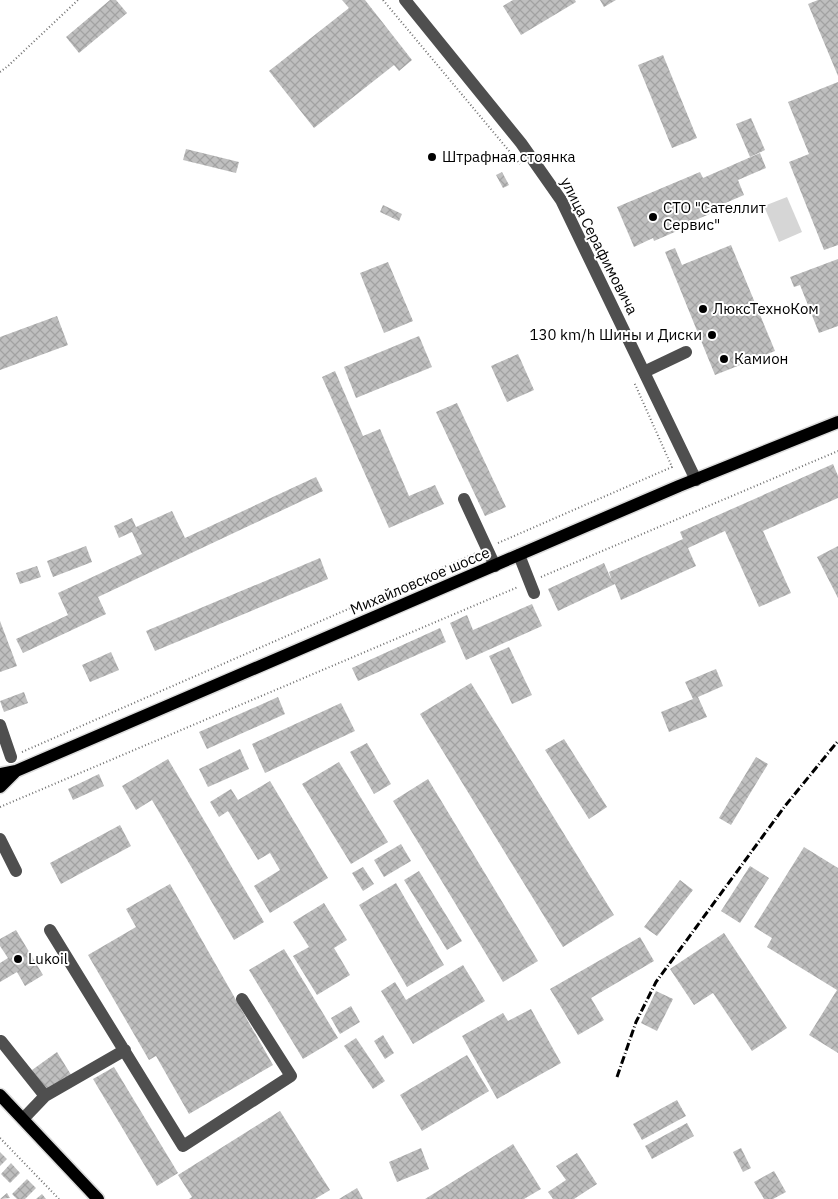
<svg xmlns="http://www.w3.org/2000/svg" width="838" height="1199" font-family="'IBM Plex Sans',sans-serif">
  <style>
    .grass { fill: #d6d6d6 }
    .building { fill: url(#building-cross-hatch) }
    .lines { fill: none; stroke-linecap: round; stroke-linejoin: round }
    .major-casing { stroke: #dbdbdb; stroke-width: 15 }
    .path { stroke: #717171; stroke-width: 2; stroke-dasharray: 1 2.5; stroke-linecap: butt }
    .minor { stroke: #4f4f4f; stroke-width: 12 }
    .major { stroke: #000; stroke-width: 12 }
    .rail { stroke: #000; stroke-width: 3; stroke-dasharray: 8 2.5 1 2.5; stroke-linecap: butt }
    .poi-dot { fill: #000; stroke: #fff; stroke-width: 2 }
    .labels { text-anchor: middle; stroke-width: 4; stroke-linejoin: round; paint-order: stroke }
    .poi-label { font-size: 15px; fill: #000; stroke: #fff; text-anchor: start }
    .street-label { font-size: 15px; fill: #000; stroke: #fff }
  </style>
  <defs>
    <pattern id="building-cross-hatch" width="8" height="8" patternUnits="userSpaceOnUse" patternTransform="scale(1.25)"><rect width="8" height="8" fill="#bfbfbf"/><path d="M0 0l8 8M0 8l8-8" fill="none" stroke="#a2a2a2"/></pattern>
  </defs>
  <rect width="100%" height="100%" fill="#fff"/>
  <path class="grass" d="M787 197 802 232 779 242 764 206Z"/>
  <path class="building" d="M110 0H116L127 13 79 53 66 37Z
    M342 0H365L412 60 399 71 394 65 314 128 269 71 349 8Z
    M513 0H575L576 2 521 35 503 6Z
    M600 0H616L604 7Z
    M818 0H838V76L808 4Z
    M663 55 697 138 672 148 638 65Z
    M838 82V245L824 250 789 162 809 154 788 102Z
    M751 118 765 150 750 157 736 124Z
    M186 149 239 162 236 173 183 160Z
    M760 153 766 168 738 180 744 195 716 207 717 211 676 228 677 231 654 241 653 238 634 247 617 207 700 172 703 178Z
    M502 172 509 185 503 188 496 175Z
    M383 205 402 214 399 221 380 212Z
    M731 245 775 351 715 375 665 252 675 248 682 265Z
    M838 259V326L819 333 800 285 794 287 790 277Z
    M388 262 413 321 384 333 360 273Z
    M57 316 68 345 0 370V337Z
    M419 336 432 367 356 398 344 367Z
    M518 354 534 390 507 402 491 366Z
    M335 371 363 436 380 429 409 496 435 485 444 504 389 528 322 377Z
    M457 403 506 507 485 516 436 412Z
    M833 464 838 476V498L763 531 791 593 759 607 725 531 688 548 696 566 621 600 615 584 558 611 548 589 604 563 612 581 609 572 683 539 680 532Z
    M316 477 323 491 98 597 106 614 23 653 16 639 68 615 58 593 142 554 132 532 119 538 114 526 132 518 136 527 172 511 185 538Z
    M86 546 92 562 53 577 47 561Z
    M838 546V598L817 557Z
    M320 558 328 579 155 651 146 631Z
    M37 566 41 577 20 584 16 573Z
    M532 604 542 626 466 660 450 623 467 615 473 630Z
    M0 621 17 666 0 672Z
    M440 628 446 642 358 681 352 668Z
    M509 647 532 695 512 704 489 656Z
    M111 652 119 670 90 682 82 665Z
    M716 669 723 686 698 697 707 717 669 732 661 712 693 699 685 682Z
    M471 683 614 915 563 947 420 714Z
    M24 692 28 703 4 712 0 701Z
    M278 697 285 714 207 749 199 732Z
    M341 703 355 731 265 773 252 744Z
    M564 739 607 807 589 819 545 750Z
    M367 743 391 784 374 794 350 752Z
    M240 749 249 769 208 787 199 769Z
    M756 757 768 764 731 825 719 818Z
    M168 759 264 922 234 940 152 800 136 810 122 786Z
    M339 762 388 842 351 864 302 784Z
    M99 774 104 786 73 800 68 789Z
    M428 779 538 961 503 982 393 801Z
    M270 781 328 878 270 913 254 886 280 870 270 853 258 860 228 811 219 817 210 802 231 789 238 800Z
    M120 825 131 846 61 884 50 863Z
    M401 844 411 861 384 877 374 860Z
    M804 847 838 868V1053L809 1035 837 990 767 947 772 938 754 927Z
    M750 866 769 878 740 923 721 911Z
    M363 867 374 884 363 891 352 873Z
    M419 871 462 941 447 950 404 880Z
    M680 880 693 890 657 936 644 927Z
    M396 883 444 965 407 987 359 905Z
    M170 884 273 1065 189 1114 156 1056 149 1060 88 955 136 927 126 909Z
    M324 903 347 940 334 948 350 975 317 995 293 956 309 947 293 922Z
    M16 930 43 975 25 986 17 972 0 982V963L8 958 0 946V939Z
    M724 933 787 1028 752 1051 713 993 694 1005 670 969Z
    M640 937 654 961 591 998 604 1020 578 1035 550 989Z
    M284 949 338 1038 303 1059 249 970Z
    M463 965 485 1001 413 1044 381 991 395 982 406 1000Z
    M656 991 673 999 657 1031 641 1023Z
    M351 1006 360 1022 340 1034 331 1018Z
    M531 1009 561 1063 497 1099 462 1036 503 1013 508 1021Z
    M383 1035 394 1053 385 1059 374 1041Z
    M356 1038 385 1081 373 1089 344 1046Z
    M57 1052 73 1078 48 1092 36 1079 32 1070Z
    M467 1055 489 1091 422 1131 400 1095Z
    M114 1067 178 1173 157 1186 93 1079Z
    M677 1100 686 1116 642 1140 633 1124Z
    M280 1111 330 1190 315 1199H189L192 1197 178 1175Z
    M687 1123 694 1136 652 1159 645 1146Z
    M513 1144 541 1189 524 1199H425Z
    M421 1148 429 1169 397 1182 389 1162Z
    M741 1148 751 1168 743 1172 733 1152Z
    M0 1152 7 1159 0 1166Z
    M577 1153 597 1184 574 1199H553L548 1192 566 1180 556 1166Z
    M11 1163 20 1173 10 1183 1 1174Z
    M774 1171 786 1192 773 1199H764L754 1182Z
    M27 1179 36 1188 25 1199H17L12 1194Z
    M357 1188 363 1199H339Z
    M7 1193 10 1198 0 1199Z
    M42 1194 46 1199H36Z"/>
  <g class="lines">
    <g class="major-casing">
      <path id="major" d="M0 774 16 771 679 486 838 422
        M0 787 16 771
        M0 1095 98 1199"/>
    </g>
    <path class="path" d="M383 0 520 164
      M0 72 8 66 78 0
      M498 543 672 467 634 382
      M541 577 838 451
      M22 752 476 553
      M0 807 518 587
      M0 1138 59 1199"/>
    <path class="minor" d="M405 0 521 143 561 200 696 480
      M644 372 686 352
      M464 499 495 566
      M519 555 534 593
      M0 725 11 757
      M0 839 16 871
      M50 930 183 1146 291 1076 242 999
      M1 1041 45 1096
      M23 1119 45 1096 125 1050"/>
    <use href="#major" class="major"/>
    <path class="rail" d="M617 1077 636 1022 656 982 785 806 838 741"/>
  </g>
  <g class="poi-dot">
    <circle cx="432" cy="157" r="5"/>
    <circle cx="653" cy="217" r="5"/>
    <circle cx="703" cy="309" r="5"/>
    <circle cx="712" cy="335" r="5"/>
    <circle cx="724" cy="359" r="5"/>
    <circle cx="18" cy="959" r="5"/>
  </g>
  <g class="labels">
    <g class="poi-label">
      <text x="442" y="162">Штрафная стоянка</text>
      <text x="663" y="213">СТО "Сателлит<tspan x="663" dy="17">Сервис"</tspan></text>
      <text x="713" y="314">ЛюксТехноКом</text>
      <text x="702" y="340" text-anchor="end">130 km/h Шины и Диски</text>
      <text x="734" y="364">Камион</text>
      <text x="28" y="964">Lukoil</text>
    </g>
    <g class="street-label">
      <text transform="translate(599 246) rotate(63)" y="5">улица Серафимовича</text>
      <text transform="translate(420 581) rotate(-23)" y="5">Михайловское шоссе</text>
    </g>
  </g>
</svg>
